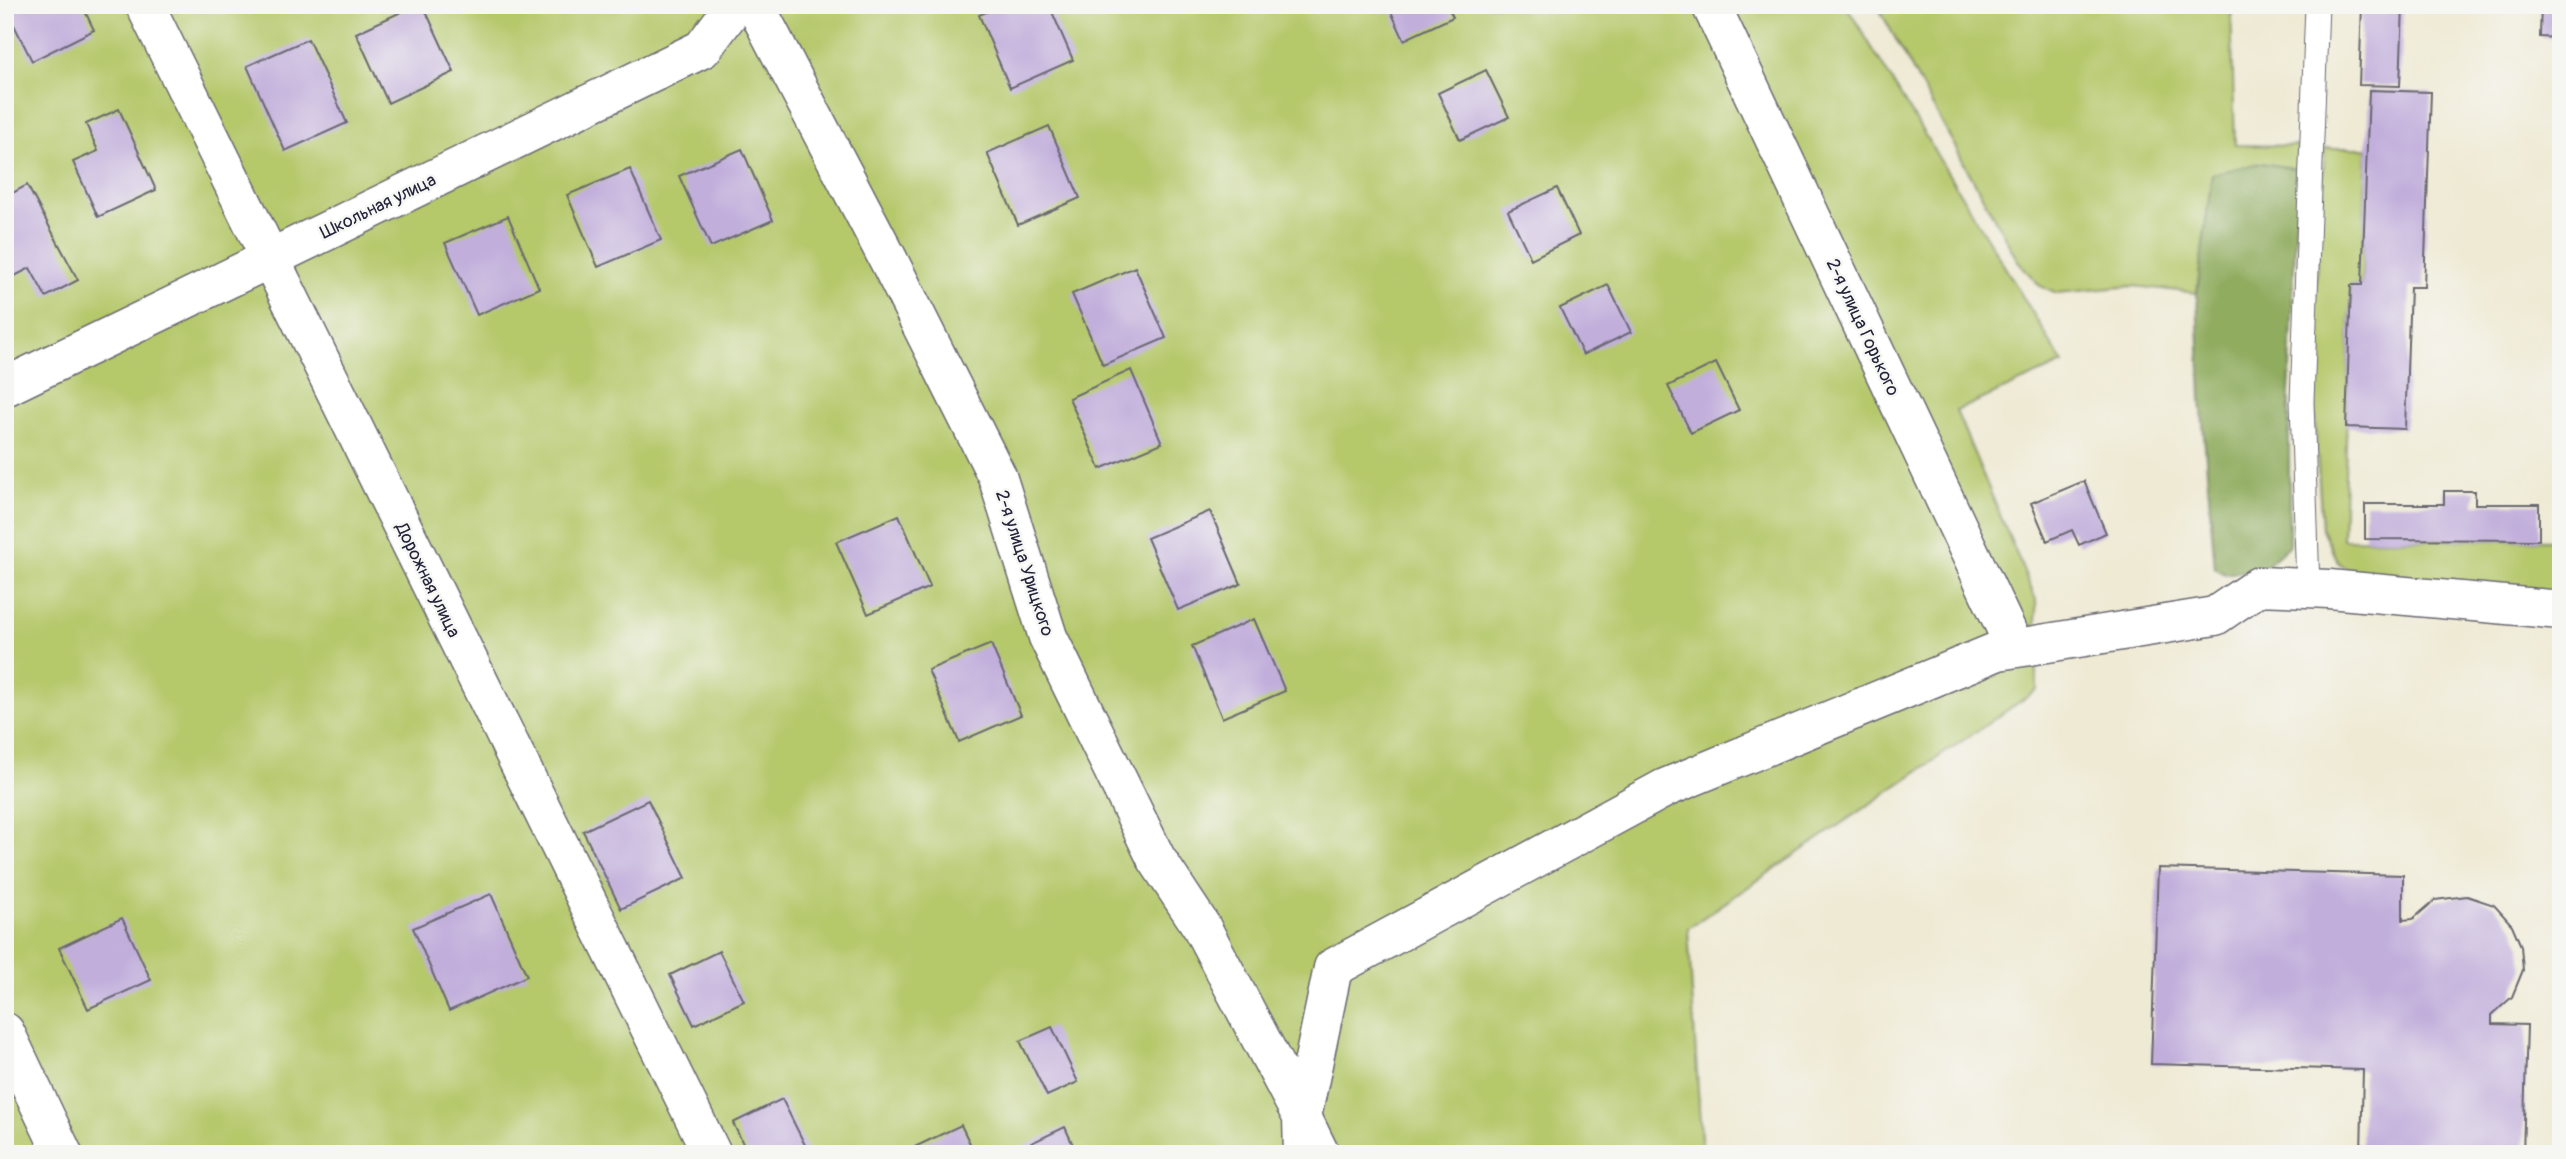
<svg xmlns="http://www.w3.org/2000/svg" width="2566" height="1159" font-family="Pangolin,sans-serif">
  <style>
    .green { fill: #b5c86b; stroke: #6c7553; stroke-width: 2 }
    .forest { fill: #90ac5f; stroke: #59674d; stroke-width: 2 }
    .building { fill: #c1aedb }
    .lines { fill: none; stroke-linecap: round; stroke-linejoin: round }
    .lane-casing { stroke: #6a6871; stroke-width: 25 }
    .street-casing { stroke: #6a6871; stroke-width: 41 }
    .lane { stroke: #fff; stroke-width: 23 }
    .street { stroke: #fff; stroke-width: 38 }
    .labels { text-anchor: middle; stroke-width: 5; stroke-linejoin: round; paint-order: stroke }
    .street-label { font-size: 18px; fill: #22223b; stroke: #f6f6f2 }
  </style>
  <rect width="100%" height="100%" fill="#f6f6f2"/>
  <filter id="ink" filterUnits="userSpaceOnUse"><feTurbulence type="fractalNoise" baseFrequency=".0143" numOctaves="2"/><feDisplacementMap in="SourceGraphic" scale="14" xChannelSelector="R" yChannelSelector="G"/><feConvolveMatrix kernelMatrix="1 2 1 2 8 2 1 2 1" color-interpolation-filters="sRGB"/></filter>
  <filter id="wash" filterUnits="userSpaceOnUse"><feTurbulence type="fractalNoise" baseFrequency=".00686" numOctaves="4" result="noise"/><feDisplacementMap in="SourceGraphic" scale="28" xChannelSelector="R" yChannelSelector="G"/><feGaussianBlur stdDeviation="1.57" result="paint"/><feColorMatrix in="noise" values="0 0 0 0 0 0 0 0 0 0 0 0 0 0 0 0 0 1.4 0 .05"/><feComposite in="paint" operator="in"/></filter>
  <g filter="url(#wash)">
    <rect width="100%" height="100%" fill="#efead4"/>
    <path class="green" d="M5 5H1846L2063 363 1956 411 2036 600 2037 690 1688 928 1702 1154H5Z
      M1877 5H2231L2235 145 2298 146V169L2261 163 2212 174 2197 293 2133 286 2057 293 2040 286 2019 263Z
      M2325 148H2367L2362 285H2351L2343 539 2561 540V597L2367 579 2338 563 2322 529 2311 360Z"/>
    <path class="forest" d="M2261 163 2298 169 2289 394V546L2264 568 2225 574 2215 568 2201 399 2197 293 2212 174Z"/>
    <g id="blocks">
      <path class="building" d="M7 5H82L94 30 32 61 5 7Z
        M416 5H423L454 72 388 103 356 33Z
        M1003 5H1049L1073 60 1010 88 979 15Z
        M1388 5H1447L1453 17 1404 40Z
        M2362 5H2403L2400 86 2359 85Z
        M2541 5H2561V38L2540 37Z
        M308 39 347 123 285 151 247 66Z
        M1486 70 1509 117 1460 140 1438 93Z
        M2369 90 2431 92 2424 287H2410L2405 429 2346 427 2351 285H2362Z
        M119 109 156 190 98 217 73 162 98 151 86 124Z
        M1049 126 1080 198 1018 225 987 153Z
        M742 149 773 220 711 247 679 176Z
        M630 169 661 240 598 267 567 195Z
        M27 185 78 280 46 297 30 268 5 281V197Z
        M1557 188 1579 235 1531 259 1508 211Z
        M508 216 539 288 477 315 445 243Z
        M1135 267 1166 338 1103 365 1072 294Z
        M1608 285 1631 332 1583 355 1560 308Z
        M1716 363 1739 410 1691 433 1668 386Z
        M1131 370 1162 443 1100 469 1069 398Z
        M2084 481 2106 533 2079 545 2072 530 2047 541 2031 503Z
        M2444 491H2475V504H2539V540L2365 539V504H2444Z
        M1210 511 1241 584 1178 610 1147 538Z
        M899 515 930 587 868 614 836 542Z
        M1254 619 1285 691 1222 718 1192 646Z
        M991 644 1021 715 959 742 928 670Z
        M648 800 686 878 621 909 583 831Z
        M2158 868 2403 875V920L2413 919 2435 900 2467 896 2494 905 2512 925 2521 946 2523 970 2512 997 2492 1015V1024L2527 1025 2523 1154H2361L2363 1070 2151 1064Z
        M491 894 527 976 449 1011 413 928Z
        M122 918 151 980 88 1009 59 948Z
        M719 951 744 1001 694 1025 670 975Z
        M1052 1027 1078 1082 1047 1096 1020 1041Z
        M782 1099 807 1149 796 1154H748L733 1123Z
        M961 1125 975 1154H905L904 1152Z
        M1065 1127 1077 1154H1008Z"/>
    </g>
  </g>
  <g filter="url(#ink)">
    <use href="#blocks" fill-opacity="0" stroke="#6a6871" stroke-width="2"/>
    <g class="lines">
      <g class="lane-casing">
        <path id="lane" d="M2308 588 2302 401 2317 5"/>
      </g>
      <g class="street-casing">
        <path id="street" d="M145 5 712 1154
          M755 5 889 261 997 476 1048 637 1156 858 1201 926 1302 1117
          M1711 5 2015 648
          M5 387 702 49 735 5
          M5 1032 63 1154
          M1302 1117 1333 968 1665 788 1998 651 2215 616 2259 586 2329 589 2561 610
          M1303 1154 1302 1117 1320 1154"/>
      </g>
      <use href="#lane" class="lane"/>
      <use href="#street" class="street"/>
    </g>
  </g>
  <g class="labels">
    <g class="street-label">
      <text transform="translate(378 206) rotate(-26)" y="6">Школьная улица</text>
      <text transform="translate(1863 327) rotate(65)" y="6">2-я улица Горького</text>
      <text transform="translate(1025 563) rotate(72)" y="6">2-я улица Урицкого</text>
      <text transform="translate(428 580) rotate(64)" y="6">Дорожная улица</text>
    </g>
  </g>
  <rect width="2566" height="1159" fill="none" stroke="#f6f6f2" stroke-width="28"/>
</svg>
